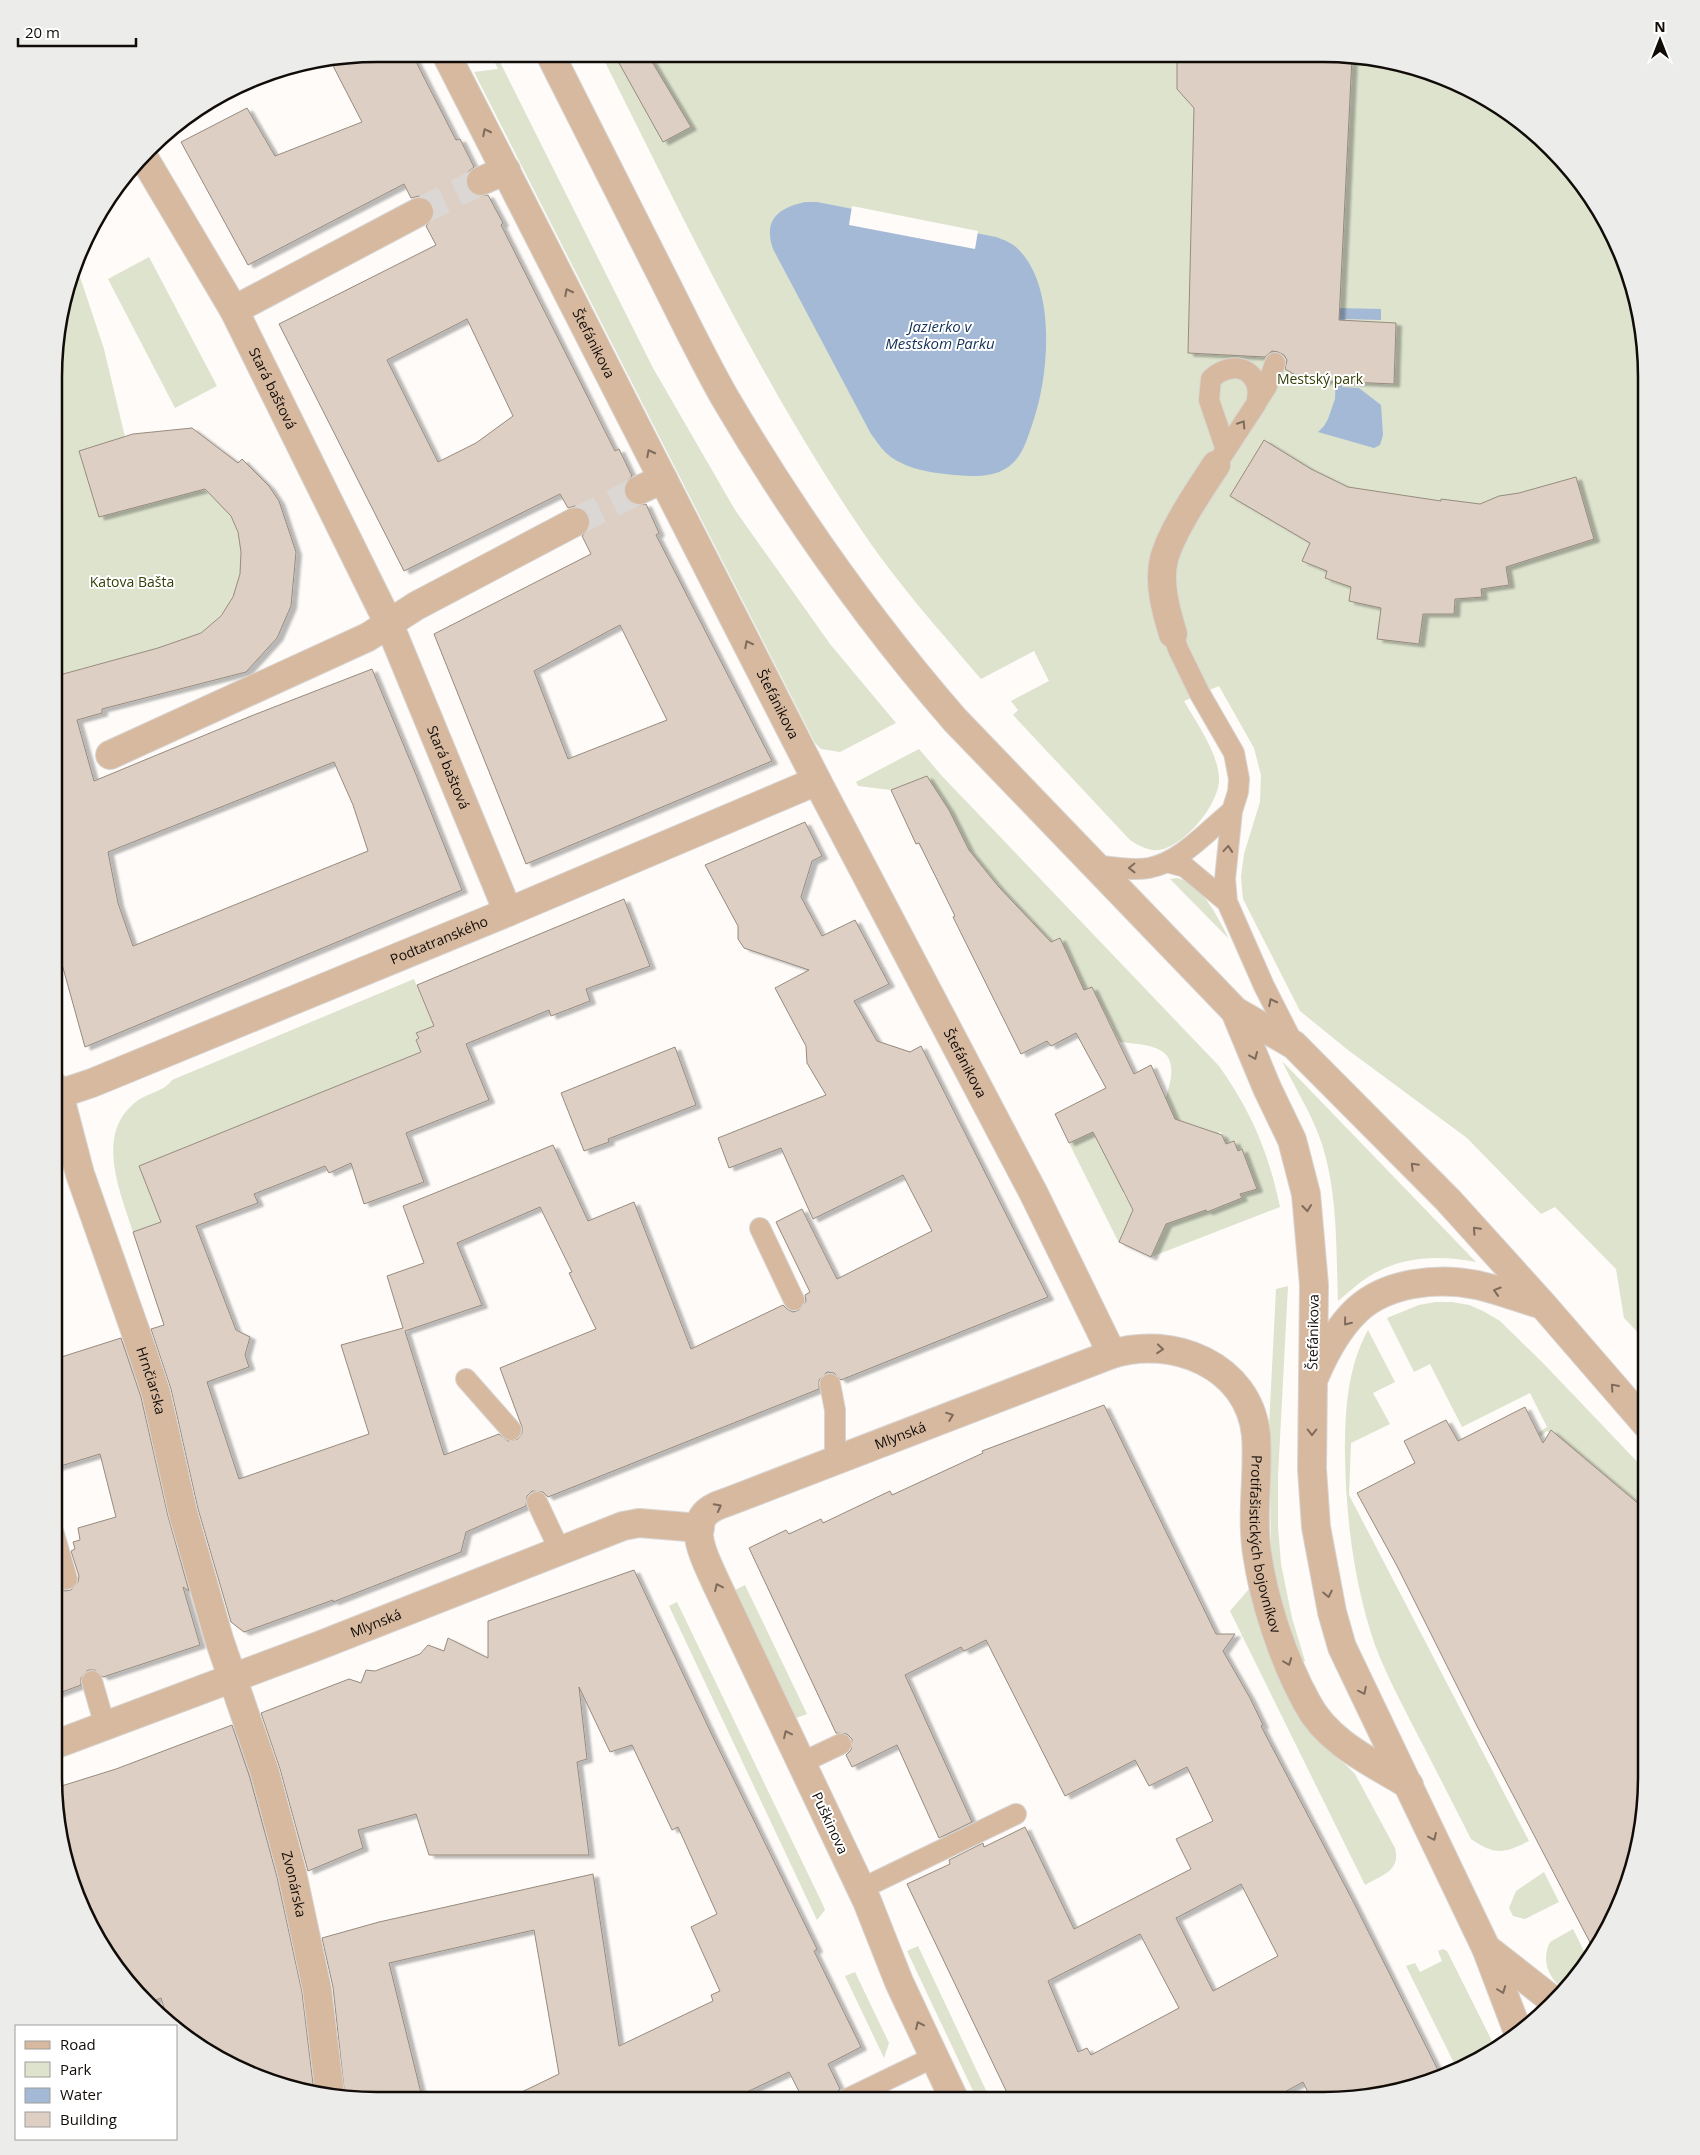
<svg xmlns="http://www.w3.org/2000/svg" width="1700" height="2155" font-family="'Open Sans',sans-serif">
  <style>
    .green { fill: #dde3cd }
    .water { fill: #a4b9d6 }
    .pier { fill: #fefbf8 }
    .building { fill: #ddcfc3; stroke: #978b7f; fill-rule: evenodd; filter: url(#shadow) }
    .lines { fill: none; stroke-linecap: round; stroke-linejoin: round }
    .minor-tunnel { stroke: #dad7d4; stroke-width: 28; stroke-dasharray: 28 14; stroke-linecap: butt }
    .service-casing { stroke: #d8d5d2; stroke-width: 22 }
    .pedestrian-casing { stroke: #d8d5d2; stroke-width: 30 }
    .minor-casing { stroke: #d8d5d2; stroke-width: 30 }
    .tertiary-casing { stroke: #d8d5d2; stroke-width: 30 }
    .service { stroke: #d7b9a0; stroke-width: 20 }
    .pedestrian { stroke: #d7b9a0; stroke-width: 28 }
    .minor { stroke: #d7b9a0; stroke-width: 28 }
    .tertiary { stroke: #d7b9a0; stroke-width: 28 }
    .oneway { stroke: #7e6b5c }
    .labels { text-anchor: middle; stroke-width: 4; stroke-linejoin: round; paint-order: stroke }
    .street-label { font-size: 14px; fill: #110c08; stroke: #fff }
    .park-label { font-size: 14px; fill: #344007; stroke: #fff }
    .water-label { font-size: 15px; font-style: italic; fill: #133057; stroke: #fff }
    .rim { fill: none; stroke: #110c08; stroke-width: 2.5 }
  </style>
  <defs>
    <filter id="shadow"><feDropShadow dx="5.5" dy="3" stdDeviation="1" flood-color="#0004"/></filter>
  </defs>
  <rect width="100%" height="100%" fill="#fefbf8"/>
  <path class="green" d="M491 54H496L653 368 735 510 830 644 896 723 840 752 821 749 815 743 474 72 498 69Z
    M601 54 1365 57 1446 78 1503 108 1566 164 1603 216 1635 293 1646 377V1341L1624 1318 1616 1269 1555 1207 1541 1214 1467 1138 1348 1050 1300 1011 1243 899 1241 877 1244 854 1260 802 1261 775 1254 748 1219 686 1184 701C1197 724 1217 751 1219 777 1221 803 1184 847 1159 850 1148 851 1139 846 1130 840L1013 715 1018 710 1011 701 1049 681 1034 651 981 679C939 630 896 582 860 528 759 379 682 215 601 54Z
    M149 257 217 386 175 408 108 279Z
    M78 271 104 349 125 437 79 451 99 515 202 490C224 500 238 523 241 547 245 580 230 614 202 632 184 643 160 648 140 653 112 660 84 668 56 676L57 335Z
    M919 749 941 775 1219 1066C1252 1113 1268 1151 1280 1207L1151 1257 1166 1224 1206 1208 1208 1212 1241 1198 1240 1194 1257 1189 1242 1149 1238 1151 1234 1141 1226 1144 1221 1132 1198 1141 1200 1135 1196 1126 1184 1122 1175 1125 1159 1100 1166 1097C1182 1049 1161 1046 1120 1042L1092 987 1081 991 1074 968 1060 938 1047 944 969 850 947 807 927 776 891 790 858 786 856 782Z
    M1177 878C1202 883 1218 918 1229 939L1170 879Z
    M414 979 434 1026 416 1033 419 1038 416 1041 421 1052 139 1166 161 1222 133 1232C120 1191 94 1133 137 1101 148 1093 165 1091 172 1080Z
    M1282 1061 1476 1262C1439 1255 1401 1256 1368 1277 1357 1284 1348 1293 1338 1301 1336 1248 1338 1195 1322 1144 1313 1116 1295 1088 1282 1061Z
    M1093 1132 1126 1191 1123 1193 1133 1210 1119 1243 1069 1143Z
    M1288 1286 1278 1476V1527L1281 1564 1292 1618 1305 1661 1298 1663 1284 1623 1271 1549 1269 1427 1276 1289Z
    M1435 1302H1452L1469 1305 1483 1311 1500 1321 1542 1362 1646 1471V1513L1550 1433 1547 1431 1540 1437 1538 1433 1547 1427 1530 1393 1462 1427 1430 1364 1414 1372 1387 1318 1419 1305Z
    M1368 1330 1395 1382 1373 1393 1390 1424 1351 1443 1349 1495 1529 1841C1504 1854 1494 1855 1471 1839 1451 1800 1432 1762 1412 1724 1399 1698 1385 1672 1375 1645 1354 1584 1346 1519 1345 1455 1345 1412 1347 1368 1368 1330Z
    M745 1585 807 1714 796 1718 735 1590Z
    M1249 1589H1252L1333 1752 1355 1774 1395 1848C1401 1871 1382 1875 1365 1885L1230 1611Z
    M677 1602 823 1905 825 1910 817 1920 669 1606Z
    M1544 1872 1559 1902 1525 1919 1513 1916 1509 1908 1516 1891Z
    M1573 1929 1589 1961 1565 1990C1548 1979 1541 1960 1550 1942Z
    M918 1946 991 2101H978L976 2097 907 1951Z
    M1443 1949 1447 1951 1496 2049 1484 2058 1457 2069 1406 1966 1415 1963 1420 1972 1442 1961 1438 1951Z
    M855 1972 889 2043 884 2058 845 1976Z"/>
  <path class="water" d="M805 202H817L996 237C1004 240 1013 243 1019 250 1057 289 1049 378 1032 425 1026 442 1022 459 1005 469 989 479 963 476 945 474 925 472 901 467 885 452 880 447 876 440 871 434L773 249C763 220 778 208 805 202Z
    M1338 308 1381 309V320L1345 319 1342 387 1359 388 1381 405 1383 435 1380 445 1374 448 1318 432 1324 426 1328 419 1335 399Z"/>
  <path class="pier" d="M852 206 978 231 975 249 849 225Z"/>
  <path class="building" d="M378 54H412L456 140 460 139 474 167 468 172 466 179 467 188 472 194 479 196 488 195 503 223 501 225 615 451 619 449 632 476 627 481 624 488 625 497 630 503 637 505 646 504 659 533 656 535 772 761 526 864 434 634 591 554 582 536 588 530 591 523 589 515 583 509 575 506 568 508 560 494 404 571 279 324 436 245 426 226 432 220 435 213 433 205 427 199 419 196 411 198 404 184 248 265 181 142 247 108 275 156 362 122 331 62ZM467 319 513 416 476 443 438 462 387 360ZM620 625 667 720 568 759 534 671Z
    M614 54 648 55 691 127 663 142Z
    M1177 56 1352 57 1339 320 1396 323 1394 384 1304 380 1285 369 1287 360 1284 355 1278 352 1272 351 1265 357 1188 353 1194 108 1177 89Z
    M192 428 238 463 242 459 269 486 279 501 296 552 291 606 277 638 246 672 102 709V713L77 720 94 781 251 716 372 669 417 777 462 890 85 1047 55 939 56 676 158 648 201 633 221 616 233 597 240 574 241 552 238 532 231 516 205 489 99 517 79 451 133 434ZM334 762 353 805 368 851 133 946 118 903 108 852Z
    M1264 440 1311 469 1348 487 1441 501V499L1480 504 1499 496 1519 493 1576 477 1594 539 1506 567 1509 585 1481 589 1482 597 1455 599 1454 614H1423L1419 644 1377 639 1381 608 1349 601 1351 587 1325 578 1327 571 1302 561 1310 543 1230 496Z
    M927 776 949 810 969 850 998 886 1051 942 1060 938 1084 990 1092 987 1134 1074 1151 1065 1175 1119 1222 1135 1226 1144 1234 1141 1238 1151 1242 1149 1257 1189 1240 1194 1242 1198 1207 1212 1206 1210 1166 1224 1151 1257 1119 1242 1133 1210 1093 1132 1069 1143 1055 1114 1106 1088 1076 1033 1051 1046 1047 1041 1021 1054 953 917 955 916 919 843 916 844 891 790Z
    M805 822 822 856 812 861 801 897 822 936 855 920 889 984 854 1001 877 1041 910 1052 921 1046 1048 1297 841 1380 834 1373 827 1372 819 1380V1389L548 1497 543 1492 532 1491 527 1496 526 1506 466 1532 461 1552 333 1602V1600L244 1632 231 1622 198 1509 171 1389 151 1329 164 1325 133 1232 161 1222 139 1166 421 1052 416 1040 419 1038 416 1033 434 1026 417 985 624 899 650 966 586 989 590 1001 551 1016 549 1010 466 1044 489 1100 406 1133 424 1182 364 1204 351 1163 329 1173 325 1166 254 1194 258 1203 196 1226 236 1330 250 1337 245 1355 249 1367 207 1382 239 1479 369 1434 341 1345 403 1328 387 1276 424 1263 403 1206 553 1145 588 1221 634 1202 691 1349 783 1305 787 1309 793 1312 799 1310 806 1301 805 1295 810 1292 776 1222 802 1209 837 1279 932 1231 903 1175 813 1219 781 1148 729 1168 718 1138 826 1095 807 1063 806 1046 775 988 809 970 744 948 738 939V926L705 865ZM540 1207 572 1272 569 1273 596 1329 500 1368 522 1427V1433L518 1439 508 1441 499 1434 444 1455 405 1331 482 1305 457 1243Z
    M675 1047 696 1105 608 1139 609 1142 584 1151 561 1093Z
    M121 1338 141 1397 168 1516 189 1591 183 1587 200 1645 103 1677 95 1670H88L81 1678V1685L54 1695V1582L65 1591 71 1590 78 1582 79 1576 71 1551 75 1549 73 1542 80 1540 78 1528 116 1517 100 1454 54 1468 55 1359Z
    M1104 1405 1216 1634H1235L1223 1651 1250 1698 1263 1725 1261 1726 1353 1901 1441 2076 1407 2090 1370 2096 1367 2089 1340 2101H1312L1303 2082 1268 2101H1011L907 1884 950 1864 949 1860 983 1843 984 1847 1025 1827 1074 1929 1191 1869 1176 1839 1213 1821 1187 1767 1149 1786 1135 1760 1065 1796 986 1640 964 1651 961 1647 905 1675 972 1822 939 1838 897 1745 852 1767 846 1755 851 1750 852 1739 847 1734 836 1733 749 1548 786 1530 789 1534 821 1519 823 1523 890 1491 892 1495 983 1453 982 1451ZM1241 1884 1278 1956 1213 1991 1176 1918ZM1140 1934 1179 2008 1091 2055 1087 2048 1078 2052 1048 1981Z
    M1525 1407 1543 1443 1551 1430 1646 1510V1798L1629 1881 1595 1952 1476 1724 1397 1566 1357 1493 1415 1463 1404 1441 1446 1420 1458 1441Z
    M634 1570 712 1735 817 1949 814 1951 861 2047 828 2064 840 2089 835 2094 833 2101H804L789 2072 728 2101H503L559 2074 534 1930 389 1963 423 2101H356L345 2098 333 1987 322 1938 379 1922 593 1874 619 2046 713 2001 711 1995 720 1991 691 1927 717 1914 678 1827 672 1830 632 1745 610 1752 579 1687 587 1759 577 1762 589 1855H429L416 1814 358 1830 363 1848 308 1871 280 1769 261 1713 349 1679 361 1683 366 1670 375 1671 420 1654 428 1645 444 1651 448 1638 488 1658V1621Z
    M232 1725 250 1778 277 1877 302 1992 314 2092 274 2084 198 2047 176 2029V2026L169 2024 161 1998 146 2004 97 1939 65 1862 55 1788 116 1769Z"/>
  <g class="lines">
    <path class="minor-tunnel" d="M419 212 481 181
      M575 522 639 490"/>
    <g class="service-casing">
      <path id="service" d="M1258 400 1267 386 1275 363
        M1216 465 1256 404C1265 371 1234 357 1211 379L1209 400 1226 450
        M1173 634 1178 649 1200 694 1234 753 1239 779 1238 792 1232 811 1225 879 1227 902 1264 986 1294 1045
        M1167 862 1185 867 1227 902
        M1095 865C1112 867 1131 871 1149 868 1181 862 1207 831 1232 811
        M760 1228 794 1300
        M466 1379 511 1430
        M830 1384 835 1410V1460
        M537 1502 560 1551
        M54 1534 67 1579
        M92 1681 105 1726
        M801 1763 841 1744
        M861 1889 1016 1814
        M845 2100 934 2057"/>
    </g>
    <g class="pedestrian-casing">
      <g id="pedestrian">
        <path id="s1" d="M136 1333 156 1393 183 1513 219 1639 265 1773 292 1873 317 1989 330 2095"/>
        <path id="s2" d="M54 1745 318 1646 623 1526 639 1523 700 1528"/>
      </g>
    </g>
    <g class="minor-casing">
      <g id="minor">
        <path id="s3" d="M446 54 817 781 1034 1194 1112 1354"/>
        <path id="s4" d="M144 158 234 310 389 624 508 912"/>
        <path d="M481 181 506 170"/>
        <path d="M234 310 419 212"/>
        <path d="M639 490 663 479"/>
        <path d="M1173 634C1166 611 1158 583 1164 559 1171 532 1200 489 1216 465"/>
        <path d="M110 755 368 637 416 606 575 522"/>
        <path d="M55 1087 59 1094 80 1174 136 1333"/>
        <path id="s5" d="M59 1094 92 1083 508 912 817 781"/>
        <path d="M1486 1948 1555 2002"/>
        <path id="s6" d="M955 2101 899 1982 867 1901 716 1583C708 1564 689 1533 705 1514 711 1507 722 1504 730 1501L1112 1354C1172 1335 1249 1365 1256 1435 1259 1473 1251 1514 1257 1553 1264 1602 1283 1659 1307 1703 1328 1743 1372 1762 1409 1785"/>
      </g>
    </g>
    <g class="tertiary-casing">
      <path id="tertiary" d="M550 54C586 126 622 197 658 268 680 311 701 356 725 398 792 512 868 620 955 720L1235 1011 1294 1045 1448 1200 1543 1305 1646 1424
        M1235 1011 1267 1088 1292 1140 1306 1194 1314 1285 1312 1469 1316 1527 1332 1612 1342 1647 1486 1948 1518 2032
        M1314 1378C1324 1354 1338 1328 1357 1310 1387 1282 1438 1277 1477 1285 1499 1290 1522 1299 1543 1305"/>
    </g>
    <use href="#service" class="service"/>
    <use href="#pedestrian" class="pedestrian"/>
    <use href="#minor" class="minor"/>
    <use href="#tertiary" class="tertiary"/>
  </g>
  <defs><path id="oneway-chevron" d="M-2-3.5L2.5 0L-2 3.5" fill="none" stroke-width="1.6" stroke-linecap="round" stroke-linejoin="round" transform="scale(1.25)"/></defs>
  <g class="oneway">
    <use href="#oneway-chevron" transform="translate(486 132) rotate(-117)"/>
    <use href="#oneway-chevron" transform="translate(568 292) rotate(-117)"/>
    <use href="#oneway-chevron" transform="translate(1242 424) rotate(-57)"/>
    <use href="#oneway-chevron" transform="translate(650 453) rotate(-117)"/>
    <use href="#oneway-chevron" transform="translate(748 644) rotate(-117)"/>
    <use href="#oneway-chevron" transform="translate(1228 849) rotate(-85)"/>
    <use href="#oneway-chevron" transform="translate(1132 868) rotate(179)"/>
    <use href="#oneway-chevron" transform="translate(1272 1002) rotate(-117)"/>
    <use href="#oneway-chevron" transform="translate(1254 1056) rotate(67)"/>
    <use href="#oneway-chevron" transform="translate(1414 1166) rotate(-135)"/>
    <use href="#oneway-chevron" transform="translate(1307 1208) rotate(84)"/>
    <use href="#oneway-chevron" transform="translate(1476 1230) rotate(-133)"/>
    <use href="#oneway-chevron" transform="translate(1497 1291) rotate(-163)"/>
    <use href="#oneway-chevron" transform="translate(1347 1322) rotate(129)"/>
    <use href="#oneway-chevron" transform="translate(1160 1349) rotate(5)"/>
    <use href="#oneway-chevron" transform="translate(1614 1387) rotate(-131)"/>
    <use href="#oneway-chevron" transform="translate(950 1416) rotate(-21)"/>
    <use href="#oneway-chevron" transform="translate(1312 1432) rotate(90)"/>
    <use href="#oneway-chevron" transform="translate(718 1507) rotate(-28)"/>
    <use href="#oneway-chevron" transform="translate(718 1587) rotate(-115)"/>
    <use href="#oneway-chevron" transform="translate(1328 1594) rotate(78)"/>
    <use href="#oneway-chevron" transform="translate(1288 1662) rotate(69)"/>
    <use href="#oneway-chevron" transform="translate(1363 1691) rotate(64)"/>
    <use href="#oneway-chevron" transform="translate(787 1734) rotate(-115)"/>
    <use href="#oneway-chevron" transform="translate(1433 1837) rotate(65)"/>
    <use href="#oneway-chevron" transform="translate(1502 1990) rotate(69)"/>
    <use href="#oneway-chevron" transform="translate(919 2025) rotate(-115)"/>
  </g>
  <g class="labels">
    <g class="street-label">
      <text dy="5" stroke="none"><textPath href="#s3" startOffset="325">Štefánikova</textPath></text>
      <text dy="5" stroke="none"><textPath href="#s4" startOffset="264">Stará baštová</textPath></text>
      <text dy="5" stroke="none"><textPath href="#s3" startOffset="730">Štefánikova</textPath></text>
      <text dy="5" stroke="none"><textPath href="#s4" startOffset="682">Stará baštová</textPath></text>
      <text dy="5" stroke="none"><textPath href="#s5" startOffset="410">Podtatranského</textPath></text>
      <text dy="5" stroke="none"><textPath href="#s3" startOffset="1135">Štefánikova</textPath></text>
      <text transform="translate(1313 1332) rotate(-89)" y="5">Štefánikova</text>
      <text dy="5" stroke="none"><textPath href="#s1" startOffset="50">Hrnčiarska</textPath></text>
      <text dy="5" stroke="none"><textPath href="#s6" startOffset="855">Mlynská</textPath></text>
      <text dy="5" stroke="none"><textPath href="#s6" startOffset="1381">Protifašistických bojovníkov</textPath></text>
      <text dy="5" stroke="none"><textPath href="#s2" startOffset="344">Mlynská</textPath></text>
      <text transform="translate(830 1823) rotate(65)" y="5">Puškinova</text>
      <text dy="5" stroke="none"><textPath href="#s1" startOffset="574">Zvonárska</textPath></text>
    </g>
    <g class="park-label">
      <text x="1320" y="384">Mestský park</text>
      <text x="132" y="587">Katova Bašta</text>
    </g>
    <g class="water-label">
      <text x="940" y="332">Jazierko v<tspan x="940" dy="17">Mestskom Parku</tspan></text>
    </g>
  </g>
  <path d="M0 0H1700V2155H0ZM377 62H1323A315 315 0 0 1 1638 377V1777A315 315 0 0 1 1323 2092H377A315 315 0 0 1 62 1777V377A315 315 0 0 1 377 62Z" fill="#ececeb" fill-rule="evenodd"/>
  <path class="rim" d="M377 62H1323A315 315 0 0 1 1638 377V1777A315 315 0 0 1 1323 2092H377A315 315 0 0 1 62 1777V377A315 315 0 0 1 377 62Z"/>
  <rect x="15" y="2025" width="162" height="115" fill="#ffffff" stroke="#a09e9c"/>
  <rect x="25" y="2041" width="25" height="8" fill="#d7b9a0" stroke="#a09e9c"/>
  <text x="60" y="2050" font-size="15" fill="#110c08">Road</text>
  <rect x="25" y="2062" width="25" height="15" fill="#dde3cd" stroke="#a09e9c"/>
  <text x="60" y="2075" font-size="15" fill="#110c08">Park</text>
  <rect x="25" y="2088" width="25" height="15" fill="#a4b9d6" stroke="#a09e9c"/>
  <text x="60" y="2100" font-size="15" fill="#110c08">Water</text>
  <rect x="25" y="2112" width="25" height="15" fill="#ddcfc3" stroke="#a09e9c"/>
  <text x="60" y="2125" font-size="15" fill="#110c08">Building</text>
  <g transform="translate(1660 40)" stroke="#ffffff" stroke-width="4" paint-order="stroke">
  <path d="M0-4L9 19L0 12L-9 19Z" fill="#110c08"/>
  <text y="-8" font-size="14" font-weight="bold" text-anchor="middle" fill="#110c08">N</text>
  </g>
  <path d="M18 38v8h118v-8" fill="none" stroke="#110c08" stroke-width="2.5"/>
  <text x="25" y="38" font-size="15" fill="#110c08" stroke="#ffffff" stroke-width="4" paint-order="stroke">20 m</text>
</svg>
